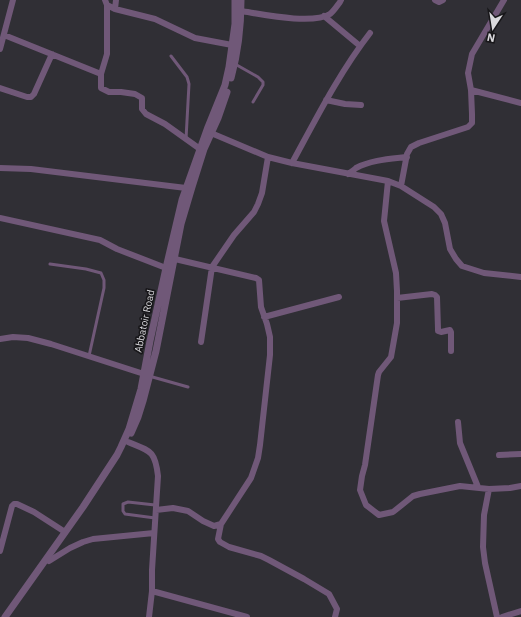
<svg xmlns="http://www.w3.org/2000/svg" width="521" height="617" font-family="'IBM Plex Sans',sans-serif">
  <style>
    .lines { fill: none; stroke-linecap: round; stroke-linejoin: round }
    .service { stroke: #705878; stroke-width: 3 }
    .minor { stroke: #705878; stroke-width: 6 }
    .tertiary { stroke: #705878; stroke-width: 7 }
    .labels { text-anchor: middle; stroke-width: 3.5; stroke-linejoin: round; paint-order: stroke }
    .street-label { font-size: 10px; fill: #dad9dd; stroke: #18171a }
  </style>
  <rect width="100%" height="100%" fill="#302f35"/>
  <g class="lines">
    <path class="service" d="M171 56 187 77 189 84 186 139
      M235 64 258 77 263 82V85L253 102
      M50 264 86 269 101 273 104 280V288L89 356
      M149 376 188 387
      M155 518 125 514 123 511V504L128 502 155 505"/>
    <path class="minor" d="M105 0 107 5V54L101 74V88L109 92H121L135 94 142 98V109L146 114 165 124 200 149
      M435 0 439 2 443 0
      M107 5 115 9 155 19 195 38 232 45
      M115 9 116 0
      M241 11C261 14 312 25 330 14 334 11 337 6 340 2L341 0
      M324 16 360 46
      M4 35 101 74
      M0 49 13 0
      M0 88 27 97H31L34 94 52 54
      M471 90 521 103
      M326 100 345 104 361 105
      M211 133 268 157 292 163 388 181 401 186 434 207 441 214 445 223 450 249 456 259 462 266 484 273 521 277
      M292 163C316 119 339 73 370 33
      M0 168 31 169 186 188
      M348 174C351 172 354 170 356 168 371 160 390 159 407 157
      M388 181 384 221 396 273 397 291V323L391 357 379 372 378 375 365 465 362 476 360 490 366 505 379 515 393 512 413 496 420 494 460 486 489 489 510 488 521 486
      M401 186 407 154 411 147 419 143 468 127 472 123V114L471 90 468 73 472 54 504 0
      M0 218 100 240 117 249 166 268
      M175 259 256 278 259 280 261 307 267 324 270 337V355L260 445 258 458 251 478 221 524 218 539 220 542 229 547 261 556 269 560 304 579 329 594 337 609 335 617
      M397 298 432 294 435 295 437 297 438 329V331L441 332 450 330 451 332V351
      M264 317 339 297
      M0 339 13 337 28 338 51 344 144 374
      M201 342 212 267 234 235 254 212 258 204 262 193 268 157
      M458 422 460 443 478 487
      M128 442C150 451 155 450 158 476L152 570V591L149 617
      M499 455 521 454
      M489 489 484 515 483 547 485 563 497 617
      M156 510 173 508 188 511 203 521 214 526 221 524
      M0 551 12 506 14 504H17L34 512 65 532
      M49 561 70 548 83 542 93 539 154 533
      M152 591 247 617
      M502 617 521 611"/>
    <path class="tertiary" d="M231 78C238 53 241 26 241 0
      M131 433 138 417 143 401 156 351 181 224 192 187 204 149 218 118 227 92
      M5 617 83 507 117 455 121 447 129 429 141 389 150 341 166 268 182 200 208 127 225 85 229 67 235 24V0"/>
  </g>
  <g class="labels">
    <g class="street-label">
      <text transform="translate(144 321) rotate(-78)" y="4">Abbatoir Road</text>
    </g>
  </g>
  <g transform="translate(493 28) rotate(192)" stroke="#18171a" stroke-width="3" paint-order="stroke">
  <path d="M0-3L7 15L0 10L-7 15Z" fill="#dad9dd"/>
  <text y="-6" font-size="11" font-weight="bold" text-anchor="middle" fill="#dad9dd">N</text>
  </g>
</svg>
